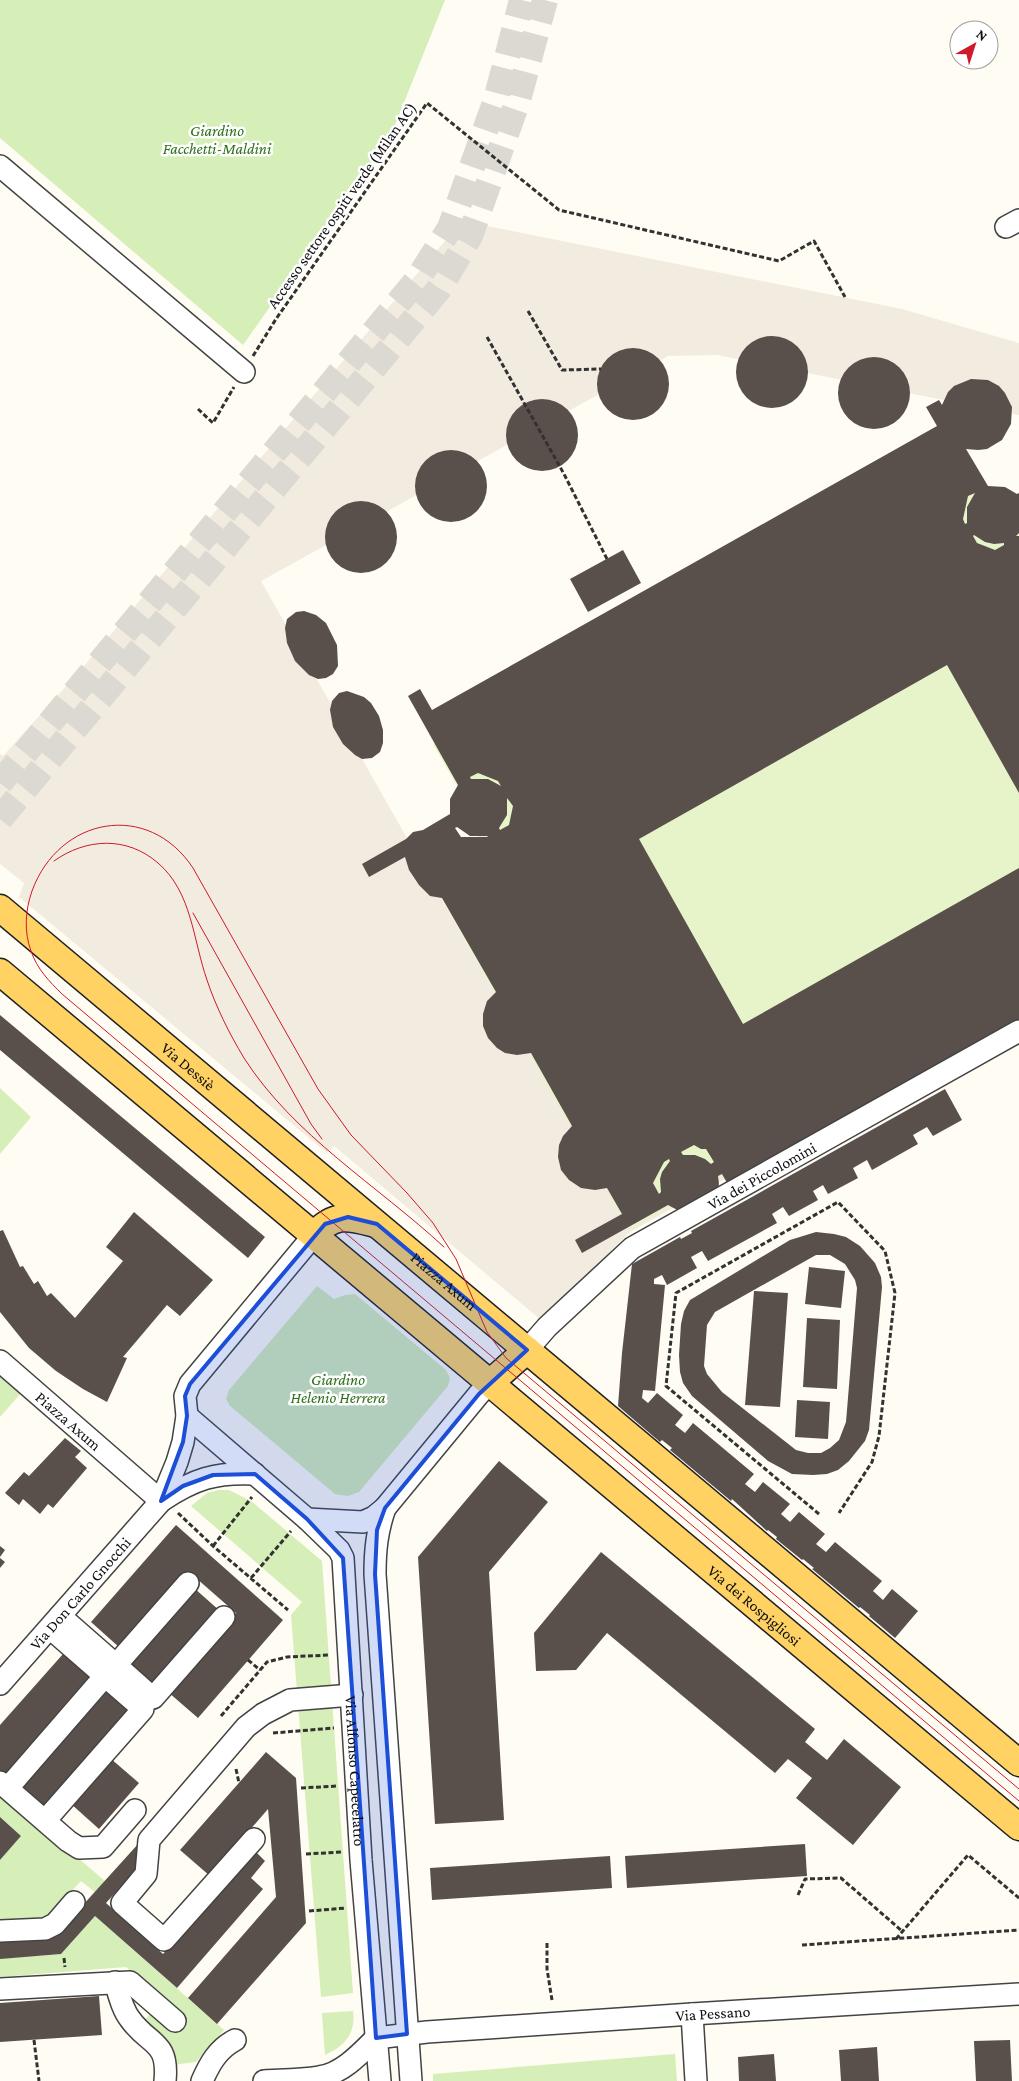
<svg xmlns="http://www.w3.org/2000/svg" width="1019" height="2081" font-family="'Crimson Pro',serif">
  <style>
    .green { fill: #d6eeb7 }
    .pitch { fill: #e7f4ca }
    .plaza { fill: #f1ecdf }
    .building { fill: #5a504b; fill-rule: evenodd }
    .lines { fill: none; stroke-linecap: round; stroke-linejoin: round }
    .major-tunnel { stroke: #dbd9d1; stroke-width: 26; stroke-dasharray: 26 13; stroke-linecap: butt }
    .minor-casing { stroke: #434343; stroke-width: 24 }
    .major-casing { stroke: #212121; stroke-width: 29 }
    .path { stroke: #323232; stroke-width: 3; stroke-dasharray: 5 2.5; stroke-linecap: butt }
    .minor { stroke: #fff; stroke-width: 21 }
    .major { stroke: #ffd263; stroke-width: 26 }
    .tram { stroke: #ce1a2a; stroke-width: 1 }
    .marked { fill: #1d4ed8; fill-opacity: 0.2; stroke: #1d4ed8; stroke-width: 4; stroke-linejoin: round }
    .labels { text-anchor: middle; stroke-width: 5; stroke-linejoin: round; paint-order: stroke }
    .park-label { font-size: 16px; font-style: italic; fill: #2e6f19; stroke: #fff }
    .street-label { font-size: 16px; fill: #101010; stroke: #fff }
  </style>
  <rect width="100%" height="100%" fill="#fffcf3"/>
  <path class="green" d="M0 0H445L391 135 243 345 0 138Z
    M0 1088 31 1117 0 1154Z
    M317 1286 334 1299 345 1295 355 1294 446 1370 450 1378 448 1386 359 1492 348 1496 335 1494 230 1406 226 1399 229 1390Z
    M0 1373 22 1392 0 1417Z
    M218 1490H229L251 1501 322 1561 353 1993 321 1997 291 1615 302 1602 191 1506 207 1493Z
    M0 1791 105 1881 95 1892 81 1881 45 1920 0 1922V1860L21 1836 0 1817Z
    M95 1916 224 2030 196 2062 172 2065 165 2042 145 2020 152 2011 184 2018 126 1967 0 1977V1941L39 1956 61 1954Z
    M353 2011C356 2033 345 2046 325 2055L322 2013Z
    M675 2054 677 2081H433V2074Z"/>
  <path class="pitch" d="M959 445 1019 532V1014L629 1232 424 867 484 833 433 744Z"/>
  <path class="plaza" d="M462 221 902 309 1019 343V415L717 355 668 356 261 581 629 1229 1019 1011V1014L630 1232 541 1320 334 1146 327 1153 19 897 24 883 0 864V754L3 756 78 673Z"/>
  <path class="building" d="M736 372a36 36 0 1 1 72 0a36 36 0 1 1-72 0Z
    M597 384a36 36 0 1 1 72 0a36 36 0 1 1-72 0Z
    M838 393a36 36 0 1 1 72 0a36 36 0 1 1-72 0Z
    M971 379 988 380 999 386 1005 393 1012 407 1011 424 1002 440 987 449 978 450 966 449 988 486 1005 487 1017 494 1019 493V533L1016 536H1019V793L947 665 639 839 743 1024 1019 868V1028L731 1190 722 1174 718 1176 719 1184 717 1195 681 1212 668 1205 582 1253 575 1240 622 1214 607 1188 595 1190 581 1188 569 1180 561 1170 558 1157 559 1145 563 1136 572 1126 531 1053 517 1055 505 1053 497 1048 488 1038 483 1026V1014L487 1001 496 992 442 898 430 896 419 885 409 870 405 857 369 877 362 864 406 839 413 832 423 830 450 814V799L458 785 408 696 420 689 432 710 937 426 926 407 939 400 942 405 948 392 954 386ZM975 493 967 507V523L965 524 963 519 968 496ZM974 535 985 542 994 544 1004 543V545L995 550 977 543 973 536ZM478 773 498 781 501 786 488 779H471L470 777ZM507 798 513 806 509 825 500 830 499 828 507 815ZM457 827 470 836H487L488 837H461L455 828ZM694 1145 701 1149H706L714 1162 711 1164 705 1159 695 1155H683L681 1152ZM669 1159 670 1161 662 1172 660 1179 661 1192 659 1194 653 1183 664 1162Z
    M506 435a36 36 0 1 1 72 0a36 36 0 1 1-72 0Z
    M415 486a36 36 0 1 1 72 0a36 36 0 1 1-72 0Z
    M325 537a36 36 0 1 1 72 0a36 36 0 1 1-72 0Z
    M623 550 641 583 588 612 570 579Z
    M304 611 316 615 326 623 337 645 338 666 333 674 326 678 318 679 309 675 295 661 287 643 285 628 287 619 296 612Z
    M347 691 364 697 371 703 379 716 383 730V743L380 752 372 758 362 759 355 755 343 744 333 727 330 710 332 701 339 693Z
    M0 1015 265 1237 248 1258 0 1050Z
    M945 1089 962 1120 933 1136 927 1127 913 1135 918 1144 872 1170 867 1160 853 1168 858 1178 828 1194 823 1185 813 1191 818 1200 789 1216 783 1207 772 1214 777 1223 708 1261 702 1251 691 1257 697 1268 667 1285 662 1275 654 1279V1284L665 1285 655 1391 643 1390 642 1398 648 1403 657 1393 683 1415 675 1425 685 1433 693 1423 754 1474 745 1484 755 1492 763 1482 790 1504 781 1514 790 1522 799 1512 825 1534 816 1544 826 1552 835 1542 882 1581 873 1591 883 1600 892 1589 918 1611 895 1638 869 1616 870 1615 860 1607 859 1608 812 1569 814 1568 803 1559 802 1560 776 1539 777 1537 768 1530 767 1531 732 1499 731 1501 670 1450 672 1448 662 1440 660 1442 618 1406 622 1353 632 1264 680 1237 681 1239 692 1233 691 1231Z
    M134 1212 213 1280 180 1316 167 1305 123 1357 127 1358 107 1402 83 1389 56 1371 29 1348 0 1312V1231L3 1230 20 1267 23 1266 34 1284 38 1281 47 1296 51 1293 75 1318 123 1261 106 1247Z
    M816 1232 834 1234 846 1237 860 1246 875 1263 881 1277 882 1287 869 1430 865 1441 849 1461 838 1470 827 1474 813 1475 792 1474 768 1461 692 1396 683 1383 680 1372 679 1355 681 1324 684 1311 690 1300 790 1240ZM816 1255H830L845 1264 855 1280 857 1288 846 1422 839 1440 830 1448 821 1453H808L796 1450 722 1392 707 1374 704 1366 707 1325 715 1312Z
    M809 1267 845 1271 841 1308 805 1304Z
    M754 1291 788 1293 780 1407 745 1405Z
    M807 1318 840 1320 837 1389 803 1387Z
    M797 1400 830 1402 828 1439 795 1437Z
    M65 1438 81 1451 75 1457 87 1468 53 1508 48 1504 40 1514 23 1499 19 1505 5 1493 24 1472 29 1476Z
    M499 1461 548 1502 489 1572 504 1820 435 1824 418 1557Z
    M176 1525 283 1620 198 1718 168 1692 236 1613 188 1571 120 1648 91 1622Z
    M0 1546 5 1550 0 1557Z
    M601 1552 815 1729 805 1742 827 1760 844 1739 901 1787 853 1845 796 1798 812 1778 788 1759 775 1773 607 1633 576 1670 536 1671 534 1633Z
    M0 1558 5 1562 0 1568Z
    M194 1588 220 1611 150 1690 124 1667Z
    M63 1654 92 1679 5 1778 0 1774V1725Z
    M108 1685 134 1708 43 1812 18 1789Z
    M266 1752 296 1778 306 1923 217 2024 188 1998 276 1897 268 1809 210 1876 180 1850Z
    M110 1758 139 1783 99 1829 70 1803Z
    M0 1817 21 1836 0 1860Z
    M139 1843 140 1865 106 1903 163 1954 254 1850 265 1861 251 1878 263 1889 177 1988 95 1916 61 1954 0 1959V1941L54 1937Z
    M805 1844 807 1876 627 1888 625 1856Z
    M610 1856 612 1888 432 1900 430 1868Z
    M99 1996 102 2035 0 2042V2003Z
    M1010 2040 1012 2081H976L974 2041Z
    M877 2047 879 2081H841L839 2050Z
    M774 2054 776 2081H739L738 2057Z"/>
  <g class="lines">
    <path class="major-tunnel" d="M0 783 417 280 450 228 496 100 522 0
      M0 819 439 289 470 236 518 100 545 0"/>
    <g class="minor-casing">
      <g id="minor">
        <path d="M0 166 244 372"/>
        <path d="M1006 227 1019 220"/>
        <path id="s1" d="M527 1350 547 1327 632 1248 1019 1031"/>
        <path id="s2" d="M0 1361 161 1501"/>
        <path id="s3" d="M187 1416 307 1519 339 1550 343 1558 361 1860 380 2081"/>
        <path d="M161 1501 177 1462 183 1442 187 1416 185 1396 190 1384 314 1235"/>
        <path d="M385 1508C377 1531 375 1550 375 1574L411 2081"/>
        <path d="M307 1519 363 1522 374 1517 385 1508 479 1394 490 1383"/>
        <path d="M188 1583 116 1665 153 1698 224 1617"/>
        <path d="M60 1616 116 1665"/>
        <path d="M50 1628 105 1676"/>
        <path id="s4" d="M0 1684 161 1501C194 1479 215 1472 255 1474"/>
        <path d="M0 1782 68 1841 79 1848 103 1847 135 1810"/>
        <path d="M13 1782 105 1676 143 1709 50 1815"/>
        <path d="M254 1839 164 1940 122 1903 146 1874 149 1840 246 1727 263 1714 290 1700 352 1695"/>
        <path d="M0 1931 45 1929 55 1924 74 1902"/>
        <path d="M115 1982C119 1994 122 2009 130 2019 149 2046 169 2040 165 2081"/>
        <path d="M0 1989 130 1982 175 2021"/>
        <path d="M692 2014 696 2081"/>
        <path id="s5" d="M376 2038 427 2032 692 2014 1019 1994"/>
        <path d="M202 2081C210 2063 218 2049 235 2040"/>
        <path d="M264 2081C282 2080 301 2080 319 2077 342 2074 361 2053 376 2038"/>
      </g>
    </g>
    <g class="major-casing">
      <g id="major">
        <path id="s6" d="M0 908 1019 1763"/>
        <path id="s7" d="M0 972 1019 1827"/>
        <path d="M314 1235C335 1212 348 1217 376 1224"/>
        <path d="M490 1383 527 1350"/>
      </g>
    </g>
    <path class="path" d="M528 311 562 370 601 369
      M487 337 564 474 607 559
      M253 356 276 319 427 103 559 210 779 261 814 241 845 297
      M198 409 213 423 234 387
      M178 1513 213 1546 288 1610
      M819 1514 666 1386 676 1293 838 1202 885 1251 895 1293 879 1436 872 1462 839 1513
      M213 1546 252 1497
      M251 1578 291 1531
      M248 1660 260 1670
      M221 1716 267 1662 287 1657 329 1655
      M273 1733 334 1728
      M236 1769 239 1783
      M301 1788 338 1786
      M306 1854 342 1852
      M798 1895 805 1879 841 1878 902 1931
      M309 1911 346 1908
      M896 1939 968 1855 1019 1898
      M547 1943V1969L552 2000
      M802 1945 1019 1930
      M64 1958 65 1967
      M34 2040 39 2081"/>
    <use href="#minor" class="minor"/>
    <use href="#major" class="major"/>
    <path class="tram" d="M54 861C86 838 127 836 158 863 192 892 193 940 207 980 216 1007 229 1033 244 1058 294 1136 377 1185 444 1247
      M193 913 311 1124 322 1139
      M1019 1789 506 1358 487 1332 456 1259 433 1223 407 1193 351 1135 318 1089 193 868C148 800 59 817 32 891 25 911 24 932 31 951 37 969 49 981 62 994L1019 1801"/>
  </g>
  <path class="marked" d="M348 1217 377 1224 527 1350 479 1394 385 1508 377 1530 375 1574 407 2034 376 2038 343 1558 307 1519 255 1474 213 1475 183 1486 161 1501 183 1442 187 1416 185 1396 190 1384 325 1224Z"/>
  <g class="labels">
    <g class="park-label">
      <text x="217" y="136">Giardino<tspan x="217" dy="18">Facchetti-Maldini</tspan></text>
      <text x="338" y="1385">Giardino<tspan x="338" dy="18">Helenio Herrera</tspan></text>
    </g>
    <g class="street-label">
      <text transform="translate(341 205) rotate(-55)" y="6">Accesso settore ospiti verde (Milan AC)</text>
      <text dy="6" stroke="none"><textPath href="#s6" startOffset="246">Via Dessiè</textPath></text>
      <text dy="6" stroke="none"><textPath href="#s1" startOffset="295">Via dei Piccolomini</textPath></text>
      <text dy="6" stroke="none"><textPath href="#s6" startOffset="580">Piazza Axum</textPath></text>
      <text dy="6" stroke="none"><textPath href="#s2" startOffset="91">Piazza Axum</textPath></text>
      <text dy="6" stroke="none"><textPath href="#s4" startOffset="121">Via Don Carlo Gnocchi</textPath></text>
      <text dy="6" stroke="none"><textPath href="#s7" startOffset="985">Via dei Rospigliosi</textPath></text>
      <text dy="6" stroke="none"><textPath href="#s3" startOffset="425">Via Alfonso Capecelatro</textPath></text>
      <text dy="6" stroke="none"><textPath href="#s5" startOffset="338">Via Pessano</textPath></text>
    </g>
  </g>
  <g transform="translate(974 45) rotate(39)"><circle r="24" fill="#ffffff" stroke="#9f9f9f"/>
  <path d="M0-4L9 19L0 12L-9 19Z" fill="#ce1a2a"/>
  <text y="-8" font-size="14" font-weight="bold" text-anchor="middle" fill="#101010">N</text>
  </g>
</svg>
